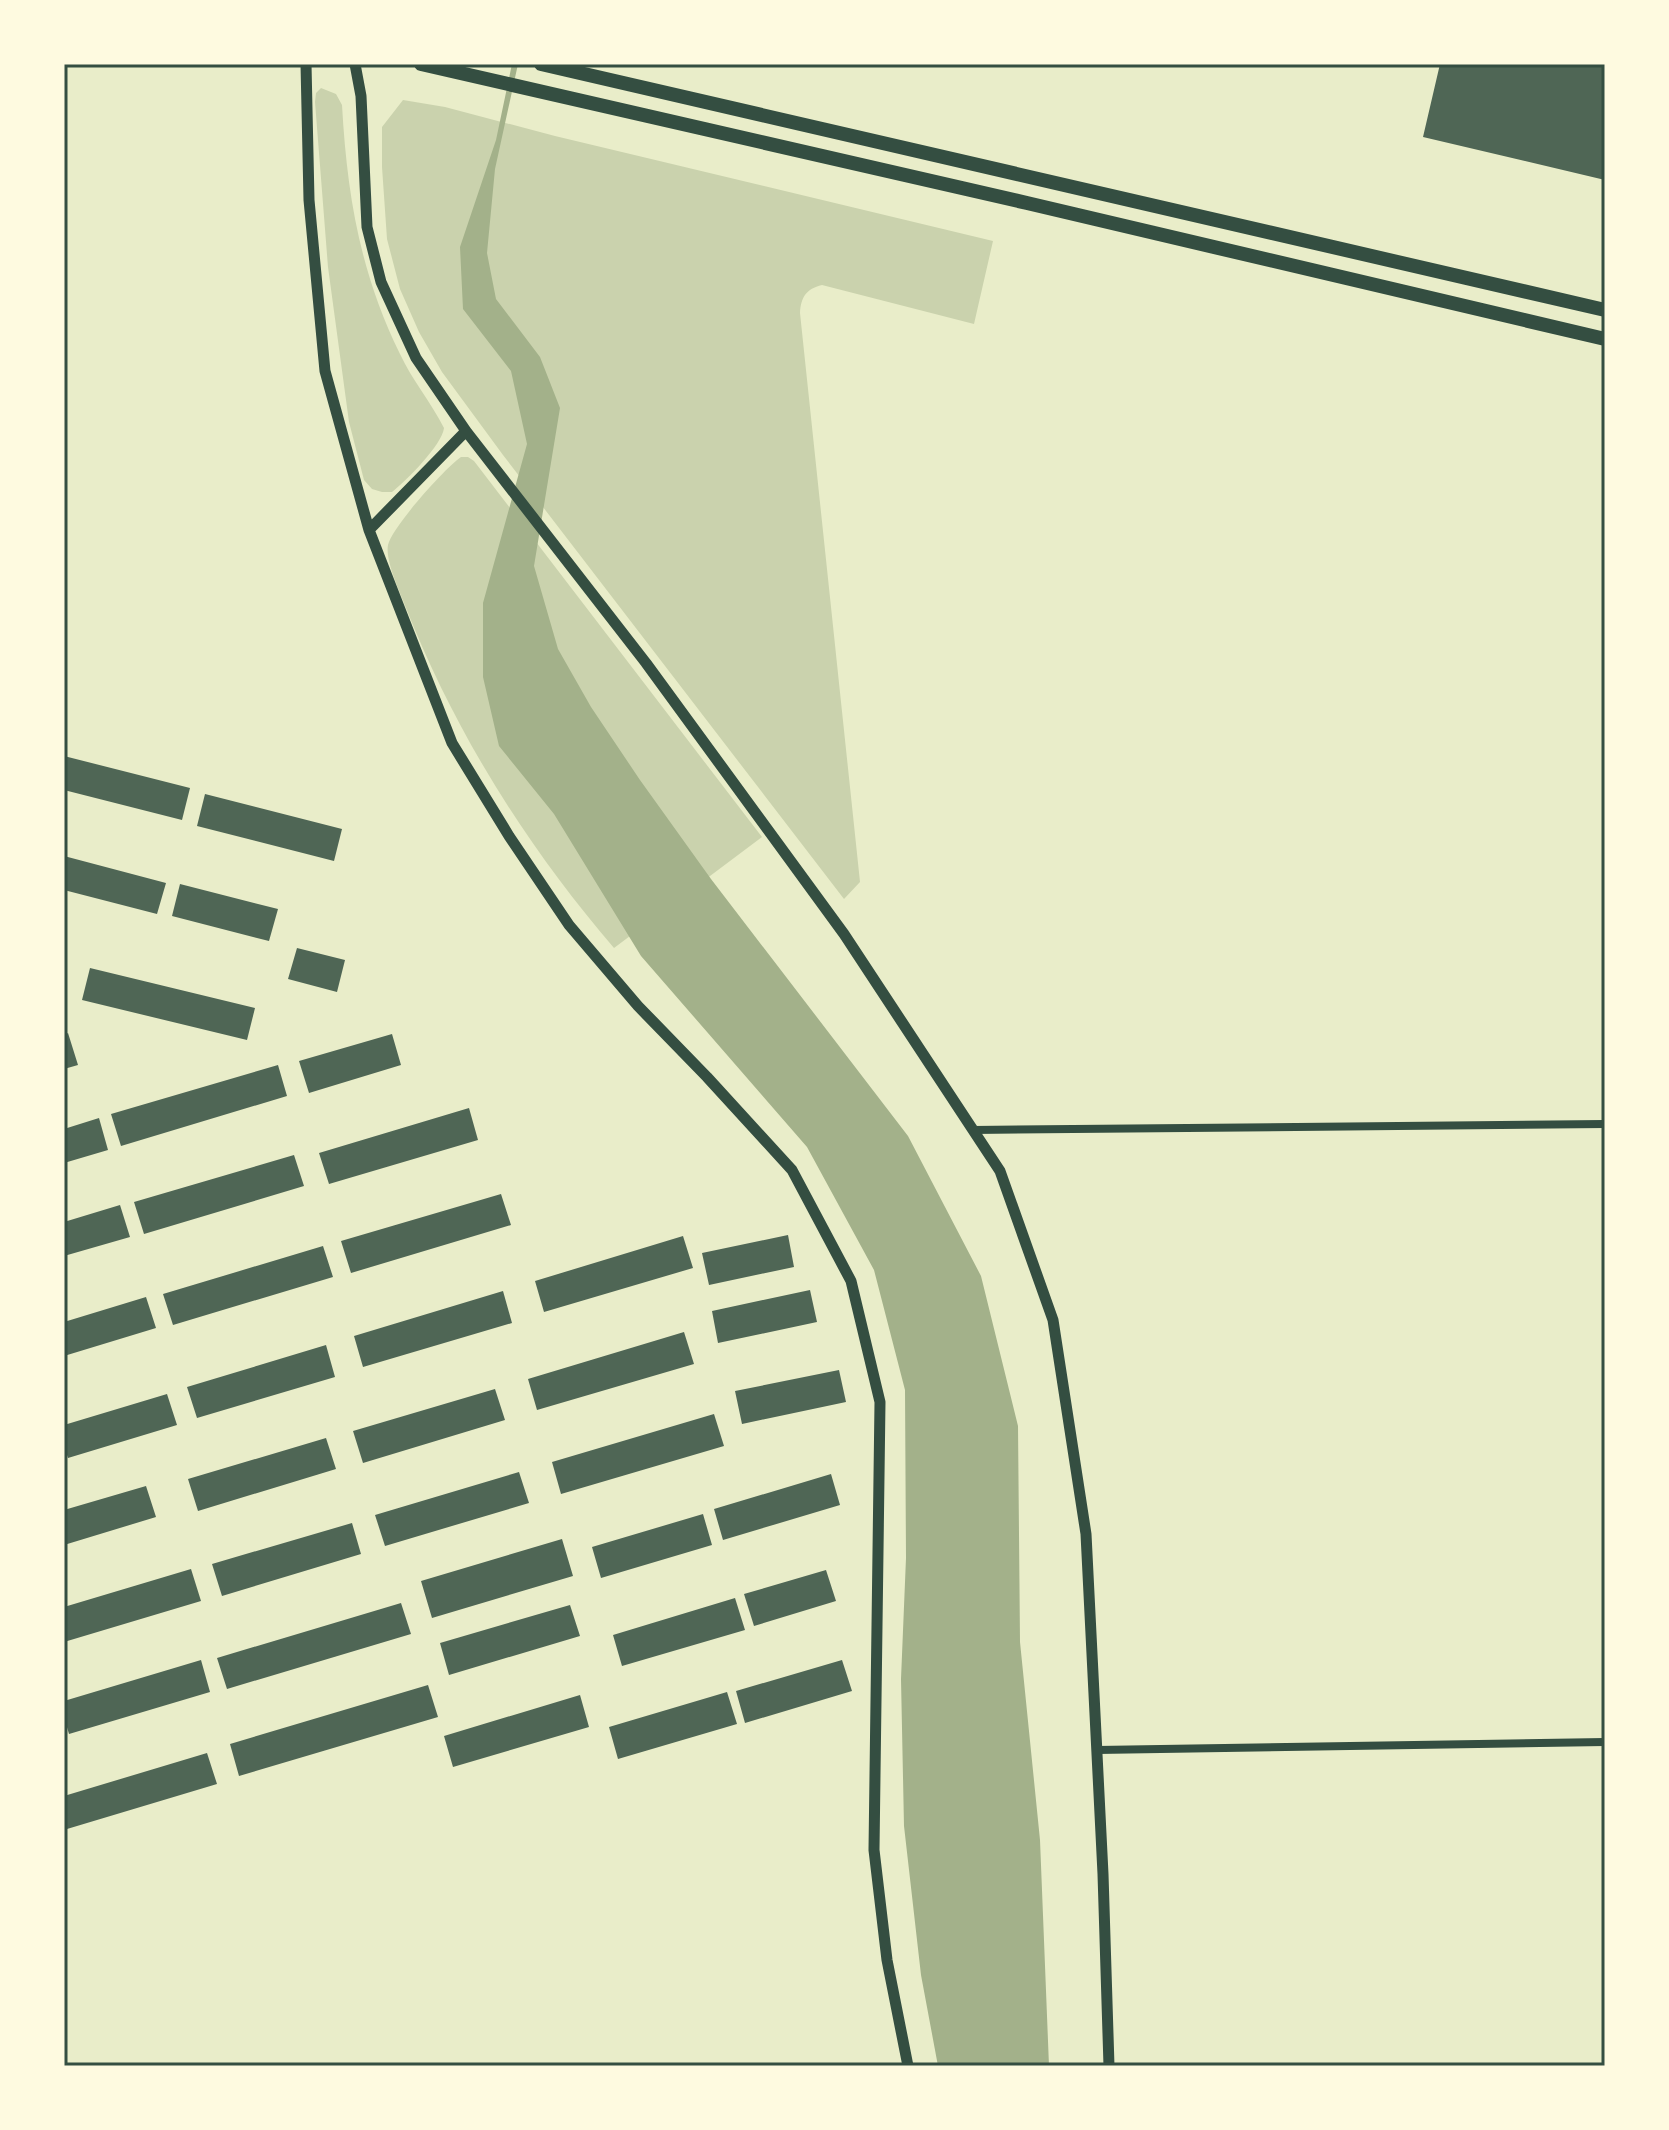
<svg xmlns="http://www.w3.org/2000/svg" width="1669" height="2130" font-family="Ubuntu,sans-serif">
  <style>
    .green { fill: #cad2ad }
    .water { fill: #a3b18a }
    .building { fill: #4f6655 }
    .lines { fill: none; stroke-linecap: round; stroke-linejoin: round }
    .minor { stroke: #344e41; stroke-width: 8 }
    .tertiary { stroke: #344e41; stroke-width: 11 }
    .primary { stroke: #344e41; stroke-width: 14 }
    .neatline { fill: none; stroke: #344e41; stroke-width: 3 }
  </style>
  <rect width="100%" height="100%" fill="#e9edc9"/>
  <path class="green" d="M321 88 336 94 342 105C347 194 360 273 400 354 412 380 431 402 444 428 442 445 406 481 392 492H382L372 489 364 480 349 422 328 267 315 102 316 93Z
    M403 100 445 107 555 136 993 241 974 324 822 285C806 289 801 297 800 313L860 882 844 899 503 455 442 372 419 332 400 289 387 239 382 167V127Z
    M461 457H468L474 461 762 837 614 948C527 847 455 732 406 608 400 592 385 561 388 545 392 527 445 468 461 457Z"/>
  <path class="water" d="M512 64H518L495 169 487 253 496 299 540 357 560 408 534 566 558 649 591 707 640 780 711 879 908 1136 981 1276 1018 1426 1020 1642 1040 1840 1049 2066H938L921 1975 904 1826 901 1679 906 1558 905 1390 874 1270 807 1147 641 956 554 814 499 746 483 677V603L527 444 511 371 463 309 460 247 496 140Z"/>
  <path class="building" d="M1440 64H1605V180L1423 137Z
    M64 756 190 788 182 820 64 790Z
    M205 794 342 829 334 861 197 826Z
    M64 856 166 883 157 914 64 890Z
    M180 884 278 909 269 941 172 916Z
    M297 948 345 960 337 992 288 979Z
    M90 968 255 1008 247 1040 82 1000Z
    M68 1033 78 1065 64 1069V1035Z
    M392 1034 401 1065 309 1093 299 1061Z
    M278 1065 287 1096 121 1146 111 1114Z
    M469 1108 478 1140 329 1184 319 1153Z
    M99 1118 108 1150 64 1163V1129Z
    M294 1155 304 1186 144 1234 134 1202Z
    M501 1194 511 1225 351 1273 341 1241Z
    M120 1205 130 1237 64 1256V1222Z
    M788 1235 794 1267 709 1285 702 1253Z
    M683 1236 693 1268 544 1312 535 1281Z
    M323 1246 333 1277 173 1325 163 1294Z
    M810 1290 817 1322 718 1343 712 1311Z
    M503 1291 512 1323 363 1367 354 1336Z
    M146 1297 156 1328 64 1356V1322Z
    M684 1332 694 1364 537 1410 528 1379Z
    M326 1345 335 1377 197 1418 187 1387Z
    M839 1370 846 1402 742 1424 735 1391Z
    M495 1389 505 1420 363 1463 353 1431Z
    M167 1394 177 1425 68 1458 64 1446V1425Z
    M714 1414 724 1446 561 1494 552 1462Z
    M326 1438 336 1469 198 1511 188 1479Z
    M519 1472 529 1503 385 1546 375 1515Z
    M831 1474 840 1505 723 1540 714 1509Z
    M146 1486 156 1517 64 1545V1510Z
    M703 1514 712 1545 601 1578 592 1547Z
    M352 1523 361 1554 222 1596 212 1564Z
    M562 1539 573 1576 432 1618 421 1581Z
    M191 1569 201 1601 64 1642V1607Z
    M826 1570 836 1601 754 1626 744 1594Z
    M735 1598 745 1630 622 1666 613 1635Z
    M401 1603 411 1634 227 1689 217 1658Z
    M570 1605 580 1636 449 1675 440 1643Z
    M201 1660 210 1692 69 1734 64 1717V1701Z
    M842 1660 852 1691 745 1723 736 1691Z
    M428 1685 438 1717 239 1776 230 1744Z
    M727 1692 737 1724 618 1759 609 1727Z
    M580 1695 589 1727 453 1767 444 1736Z
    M207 1753 217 1784 67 1829 64 1821V1796Z"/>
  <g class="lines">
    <path class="minor" d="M973 1130 1605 1124
      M1097 1750 1605 1742"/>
    <path class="tertiary" d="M306 64 309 200 325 371 369 530 452 743 509 836 569 925 638 1006 707 1077 792 1170 851 1281 880 1402 874 1850 887 1960 908 2066
      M355 64 361 96 367 227 381 282 416 358 466 431 646 663 844 934 1000 1171 1053 1320 1086 1534 1103 1874 1109 2066
      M369 530 466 431"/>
    <path class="primary" d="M421 64 1027 203 1605 339
      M541 64 1605 310"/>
  </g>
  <rect width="1669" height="2130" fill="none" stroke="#fefae0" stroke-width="132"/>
  <rect x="66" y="66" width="1537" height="1998" class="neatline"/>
</svg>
